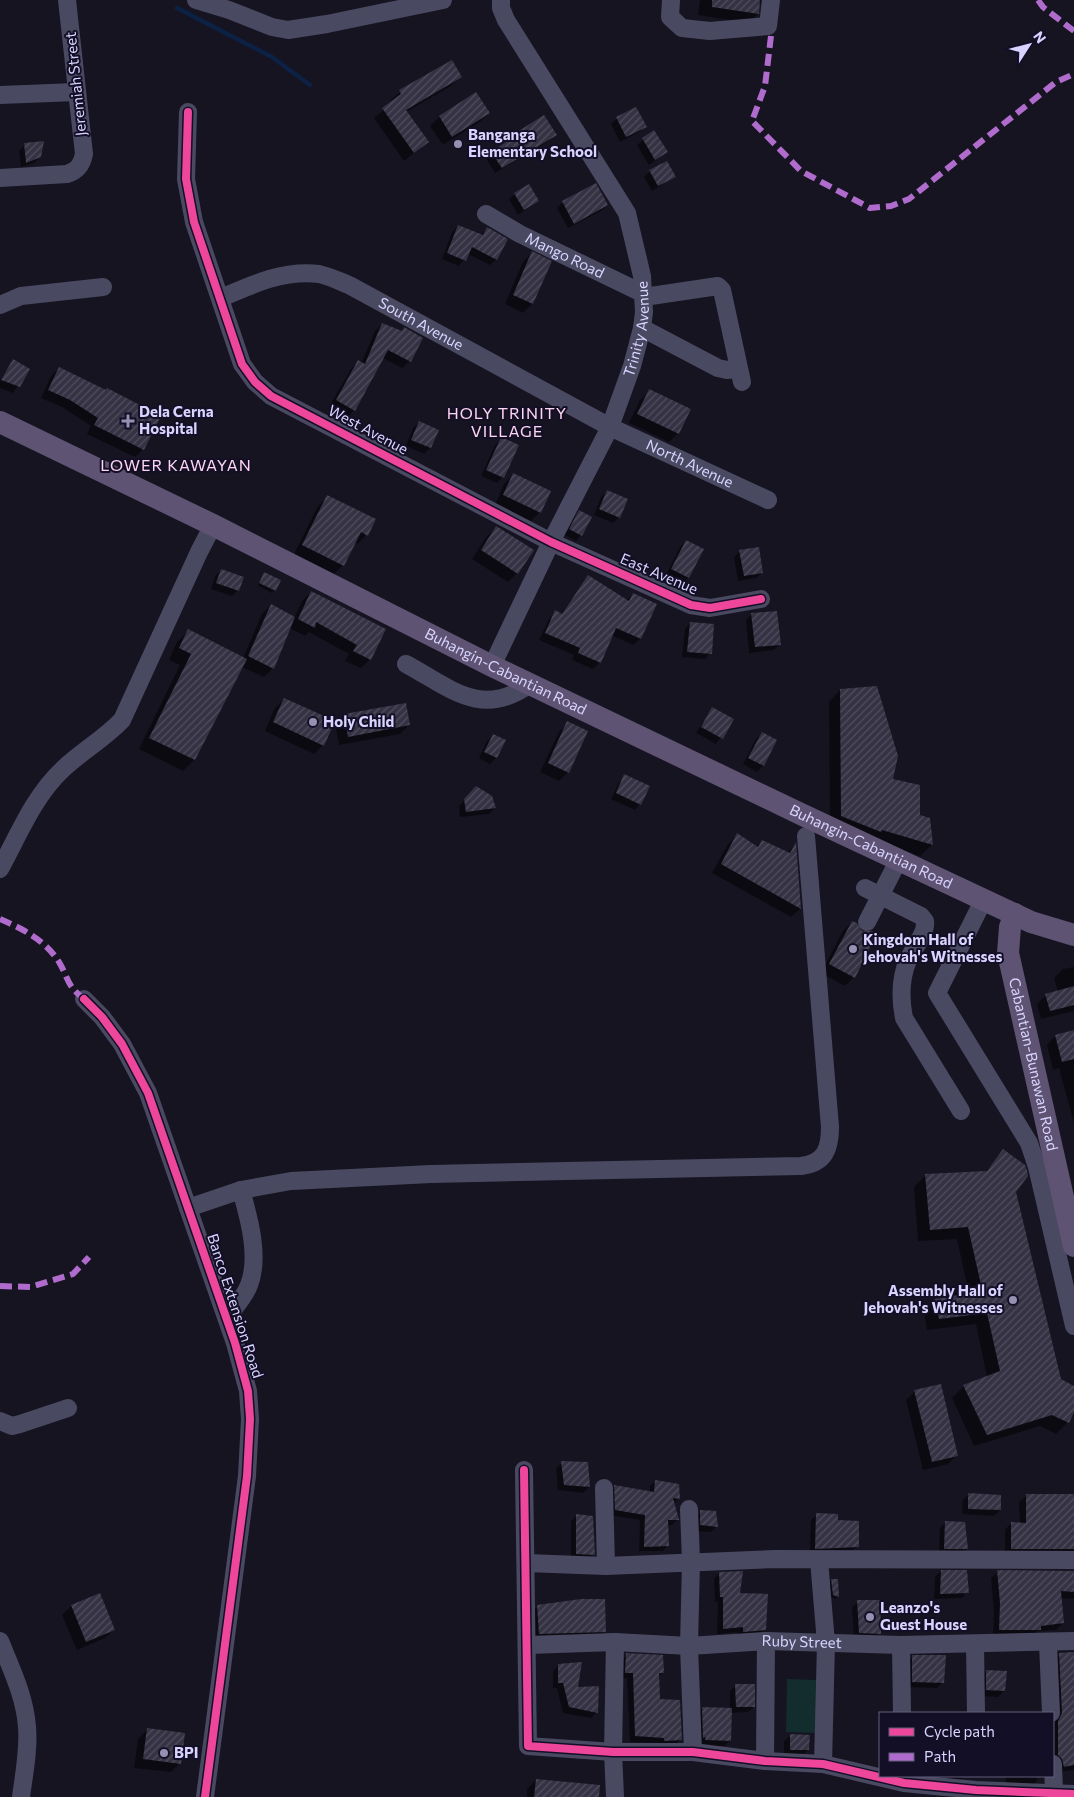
<svg xmlns="http://www.w3.org/2000/svg" width="1074" height="1797" font-family="Commissioner,sans-serif">
  <style>
    .grass { fill: #132c2d }
    .shadow { fill: #0007 }
    .lines { fill: none; stroke-linecap: round; stroke-linejoin: round }
    .stream { stroke: #0d2144; stroke-width: 4.5 }
    .building { fill: url(#building-hatch) }
    .minor { stroke: #4a4962; stroke-width: 18 }
    .major { stroke: #5e5373; stroke-width: 22 }
    .quiet { stroke: #b06ccc; stroke-width: 6; stroke-dasharray: 12 6; stroke-linecap: butt }
    .cycleway-casing { stroke: #130f26; stroke-width: 11 }
    .cycleway { stroke: #ed469a; stroke-width: 8 }
    .poi-dot { fill: #9591b1; stroke: #130f26; stroke-width: 2 }
    .labels { text-anchor: middle; stroke-width: 4; stroke-linejoin: round; paint-order: stroke }
    .street-label { font-size: 15px; fill: #d9d4ff; stroke: #130f26 }
    .poi-label { font-size: 15px; font-weight: bold; fill: #d9d4ff; stroke: #130f26; text-anchor: start }
    .neighbourhood-label { font-size: 16px; letter-spacing: 1px; fill: #ffd6f0; stroke: #130f26 }
  </style>
  <defs>
    <pattern id="building-hatch" width="6" height="6" patternUnits="userSpaceOnUse" patternTransform="scale(1.25)"><rect width="6" height="6" fill="#343243"/><path d="M-1 1l2-2M0 6l6-6M5 7l2-2" fill="none" stroke="#514f5f"/></pattern>
  </defs>
  <rect width="100%" height="100%" fill="#161421"/>
  <path class="grass" d="M787 1679 817 1680 816 1733 786 1732Z"/>
  <path class="shadow" d="M700 0H761L758 14 748 23 698 15Z
    M460 77 451 86 406 112 428 142 404 161 374 118 392 103 391 100 400 92Z
    M476 93 489 113 480 122 443 145 430 126 439 117Z
    M617 118 645 127 639 132 620 142 611 124Z
    M654 132 666 152 649 165 637 145Z
    M514 135H555L549 141 495 173 486 158Z
    M25 145 40 157 34 163 21 167 19 151Z
    M650 171 674 177 652 191 644 177Z
    M595 185 607 205 601 211 568 228 557 208 563 202Z
    M515 194 538 201 518 215 509 199Z
    M458 226 481 235 487 228 506 240 496 260 490 265 468 254 459 266 442 259 452 232Z
    M532 253V304L523 313 505 304 523 262Z
    M382 324 401 332 404 329 410 361 402 368 383 358 354 410 347 418 329 407 351 369 358 362 361 364 375 331Z
    M13 360 28 370 13 393 0 388V380Z
    M59 368 143 449 135 457 87 434 91 426 62 407 41 398 51 376Z
    M649 391 678 433 669 442 629 423 640 400Z
    M419 422 437 430 430 448 424 454 406 446 413 428Z
    M501 439 503 477 497 483 481 476 495 445Z
    M513 475 540 512 531 521 495 505 504 484Z
    M607 492 619 517 613 523 594 515 601 497Z
    M327 497 366 535 358 544 354 542 343 565 334 574 294 554 318 506Z
    M579 512 581 535 576 541 565 535 574 518Z
    M496 527 517 573 508 582 472 559 487 536Z
    M686 541 688 578 683 583 666 575 680 547Z
    M740 551 762 573 756 578 738 581 734 557Z
    M221 570 238 590 232 596 211 589 215 576Z
    M262 576 275 590 272 593 258 586Z
    M588 576 626 601 633 594 640 639 633 645 611 635 600 662 593 669 572 660 574 655 539 640 549 619 556 612 561 614Z
    M311 592 370 659 361 668 345 661 349 654 309 632 305 636 289 628 273 668 264 677 242 667 194 760 183 771 139 749 180 665 169 660 177 642 188 631 243 658 262 614 271 605 294 618 302 601Z
    M752 614 779 645 774 650 749 653 746 620Z
    M690 623 710 653 705 659 682 657 685 629Z
    M840 690 892 780 919 816 929 819 932 845 920 856 830 828 829 702Z
    M284 699 323 745 314 754 265 731 275 708Z
    M712 709 732 720 716 744 696 733Z
    M344 715 409 725 400 734 339 745 335 724Z
    M568 723V772L559 781 540 772 559 732Z
    M762 734 776 741 763 766 757 772 743 764 756 739Z
    M493 735 504 740 496 758 490 764 479 758 487 741Z
    M625 776 640 804 635 810 611 799 619 782Z
    M476 788 495 808 489 814 460 817 459 806Z
    M737 835 756 847 762 842 787 853 795 845 800 909 791 917 712 873 728 844Z
    M852 922 861 932 854 977 845 986 821 973 843 931Z
    M1074 967V1011L1041 1019 1037 1004 1046 995 1058 992 1054 978 1063 969Z
    M1074 1031V1123L1059 1068 1053 1070 1047 1045 1055 1036Z
    M1004 1151 1060 1380 1074 1387V1409L1068 1422 1056 1434 1040 1426 974 1446 952 1398 964 1386 987 1377 976 1324 927 1330 924 1312 936 1300 951 1297 957 1291 968 1289 957 1239 918 1241 914 1187 926 1175 984 1173Z
    M915 1391 957 1455 948 1464 923 1470 906 1400Z
    M562 1463 589 1487 583 1493 558 1490 556 1468Z
    M655 1481 679 1498 673 1504 677 1520 672 1525H667L668 1545 663 1551H639L640 1520 610 1515 609 1492 614 1486 650 1493V1486Z
    M969 1494 1000 1510 994 1516 962 1514 963 1500Z
    M1026 1496 1074 1527V1560L1005 1555V1530L1011 1523 1020 1524 1019 1502Z
    M701 1511 717 1526 711 1532 695 1531V1517Z
    M817 1514 836 1521 857 1546 852 1552 810 1554 811 1520Z
    M576 1516 594 1554 588 1560 571 1559V1521Z
    M946 1522 967 1549 961 1554H939L940 1528Z
    M941 1571 967 1592 962 1598 934 1599 935 1577Z
    M998 1572H1074V1599L1060 1598 1063 1623 1056 1630 1038 1631 1033 1637 993 1636 994 1611 991 1578Z
    M719 1573 765 1629 759 1635 737 1637V1632L717 1634 718 1602H715L714 1579Z
    M832 1580 838 1596 836 1599 830 1597 829 1583Z
    M858 1602 880 1633 874 1639 854 1638 852 1607Z
    M71 1606 114 1629 105 1638 77 1650 62 1615Z
    M537 1607 605 1631 599 1637 533 1639 532 1612Z
    M1074 1653V1770L1058 1772 1053 1761V1727L1056 1719 1054 1660 1060 1654Z
    M627 1655 662 1672 658 1677 659 1701 681 1739 675 1745 659 1746V1743L630 1742 627 1678H620L621 1660Z
    M912 1657 943 1682 937 1688 907 1687 906 1662Z
    M559 1665 596 1713 591 1718 563 1713 557 1688H553V1671Z
    M986 1671 1004 1691 998 1697 981 1696V1677Z
    M736 1685 754 1707 748 1712 731 1713 730 1741 724 1746H700L697 1714 702 1708 730 1709V1691Z
    M147 1730 180 1763 171 1772 134 1768 138 1739Z
    M790 1736 808 1750 802 1756 784 1755V1741Z
    M933 1776H962V1778L956 1783 934 1781Z
    M1006 1776H1037V1781L1031 1787 1006 1786Z
    M536 1780 598 1797H527V1789Z"/>
  <g class="lines">
    <path class="stream" d="M177 8 272 57 310 85"/>
  </g>
  <path class="building" d="M712 0H760L759 14 712 7Z
    M452 60 462 77 406 110 429 142 414 153 382 108 401 94 399 90Z
    M476 92 490 113 452 137 439 116Z
    M636 107 647 127 626 137 616 117Z
    M544 115 557 135 502 168 491 152 515 136 514 134Z
    M654 130 668 152 655 160 642 138Z
    M44 141 41 157 26 163 24 143Z
    M667 161 676 177 658 186 649 170Z
    M596 183 608 205 574 224 562 201Z
    M529 184 539 201 524 210 514 193Z
    M458 225 483 235 487 227 508 239 497 260 472 247 466 261 447 253Z
    M532 251 552 261 533 304 513 295Z
    M382 323 402 331 404 327 423 338 411 362 388 350 355 411 336 400 358 360 365 364Z
    M13 359 30 369 20 387 1 380Z
    M59 367 106 390 107 388 161 416 144 450 94 425 98 418 70 400 48 390Z
    M649 389 691 409 679 434 637 414Z
    M419 421 439 430 431 448 411 440Z
    M501 437 519 445 504 478 486 470Z
    M513 473 551 491 541 513 503 495Z
    M607 490 628 499 620 518 599 509Z
    M327 495 376 519 368 536 361 532 344 566 302 545Z
    M579 510 592 517 582 536 569 529Z
    M496 526 534 550 518 574 481 550Z
    M686 540 704 549 689 578 671 569Z
    M759 547 763 573 744 576 739 550Z
    M221 569 244 577 239 591 216 583Z
    M264 572 281 580 276 591 259 583Z
    M588 575 629 601 633 593 657 604 641 639 616 628 601 663 578 653 580 648 545 633 555 610 562 614Z
    M311 591 386 629 371 660 353 651 357 645 316 622 315 628 298 619Z
    M271 604 295 617 274 669 248 656Z
    M777 611 781 645 755 647 751 613Z
    M690 622 714 624 712 654 687 652Z
    M188 629 247 659 195 760 149 738 191 654 179 648Z
    M877 686 898 756 893 779 920 785V815L930 818 933 845 882 830 881 832 841 816 840 689Z
    M284 698 335 721 324 746 273 722Z
    M406 703 410 725 348 737 344 714Z
    M712 707 734 719 723 739 701 727Z
    M567 721 588 731 569 773 548 763Z
    M762 732 777 740 764 766 748 758Z
    M493 734 506 740 497 758 484 752Z
    M624 774 650 786 641 805 616 793Z
    M476 786 492 796 496 808 466 812 464 799Z
    M737 833 758 847 762 840 790 853 796 842 801 909 721 864Z
    M852 921 857 923 862 931H872L877 934 855 978 829 964Z
    M1074 986V1005L1050 1011 1045 994Z
    M1074 1030V1059L1062 1062 1055 1035Z
    M1003 1149 1025 1165 1027 1170 1028 1176 1016 1192 1061 1379 1074 1386V1412L1069 1423 1052 1415 987 1435 963 1385 1000 1371 987 1313 939 1319 935 1299 958 1295 957 1290 981 1285 968 1227 930 1230 925 1174 987 1171Z
    M941 1384 958 1456 932 1462 914 1390Z
    M561 1461 588 1462 590 1487 564 1485Z
    M655 1480 679 1484 680 1499 673 1498 679 1520H668L669 1546 644 1547 645 1515 615 1510 614 1485 654 1492Z
    M968 1493 1001 1495V1510L968 1509Z
    M1026 1494H1074V1549H1011V1522L1026 1523Z
    M700 1510 716 1511 718 1527 700 1525Z
    M816 1513 838 1514V1520L859 1521V1547L815 1549Z
    M576 1514 593 1516 595 1555 576 1554Z
    M945 1521 965 1522 968 1549H944Z
    M941 1570H967L969 1593 940 1594Z
    M997 1570 1074 1571V1592L1061 1591 1064 1623 1041 1626V1630H999L1000 1603Z
    M743 1571 740 1593 768 1594 766 1630 743 1632V1627L723 1629V1597H720L719 1572Z
    M831 1579H838L839 1597 833 1595Z
    M100 1593 115 1630 86 1642 71 1605Z
    M581 1599H605L606 1632 539 1634 537 1605Z
    M857 1600H880L881 1634 859 1633Z
    M1074 1652V1765L1064 1767 1062 1759 1058 1755V1721L1062 1713 1059 1653Z
    M626 1653 663 1655 664 1673H659L660 1699 680 1700 682 1740 664 1741V1738L635 1736 633 1673H625Z
    M912 1655H946L944 1683 912 1682Z
    M582 1662 578 1687 599 1686 598 1713 569 1707 563 1683H558V1664Z
    M986 1670 1007 1671 1005 1691 986 1690Z
    M735 1684H755V1707H736Z
    M702 1707 732 1708 731 1741 705 1740 706 1737 703 1738Z
    M147 1728 185 1733 181 1764 143 1759Z
    M790 1734 810 1735 809 1750H790Z
    M536 1779 600 1785 599 1797H534Z"/>
  <g class="lines">
    <g class="minor">
      <path d="M196 0 229 10 272 27 288 30 327 24 443 0"/>
      <path d="M671 0 670 17 682 28 710 31 768 26 771 0"/>
      <path d="M0 95 76 92"/>
      <path d="M188 112 186 179 194 222 242 364 255 382 271 396 551 542 691 605 710 608 761 599"/>
      <path d="M0 178 67 174C78 171 82 164 84 154L67 0"/>
      <path id="s1" d="M486 214 520 234 644 294"/>
      <path d="M644 297 718 286 722 290 742 382"/>
      <path id="s2" d="M221 298C253 284 283 270 319 274 329 276 339 281 349 285L610 427 768 500"/>
      <path d="M0 305 21 296 103 287"/>
      <path d="M642 328 718 368 727 370 738 369"/>
      <path d="M406 664C450 688 482 719 530 684"/>
      <path id="s3" d="M492 666 551 542 610 427 632 366 642 328 644 312 642 276 627 213 506 20 501 8V0"/>
      <path d="M0 869C19 834 34 796 63 769 82 751 104 739 122 720L199 552 213 525"/>
      <path d="M865 888 921 916 925 921C927 933 913 949 908 960 900 979 900 998 904 1018L961 1111"/>
      <path d="M984 899 937 993 1029 1143 1037 1167 1074 1326"/>
      <path d="M867 922 899 859"/>
      <path d="M84 999 102 1017 122 1044 148 1093 235 1343 248 1391 250 1419 247 1476 205 1797"/>
      <path d="M188 1208 241 1190 291 1181 431 1174 801 1166C825 1163 830 1149 830 1127L806 836"/>
      <path d="M227 1317C235 1307 244 1298 249 1285 260 1257 249 1218 241 1190"/>
      <path d="M0 1421 12 1426 20 1424 68 1408"/>
      <path d="M524 1470 528 1746 613 1752H693L765 1761 823 1764 904 1783 976 1790 1074 1794"/>
      <path d="M604 1488 606 1566"/>
      <path d="M689 1509 691 1561 689 1646 693 1752"/>
      <path d="M819 1560 826 1643 823 1764"/>
      <path d="M526 1563 606 1566 775 1559 1074 1560"/>
      <path d="M0 1641C11 1668 25 1697 27 1727 29 1750 24 1774 21 1797"/>
      <path d="M615 1642 613 1752 615 1797"/>
      <path d="M1048 1643 1051 1713"/>
      <path d="M975 1644 976 1713"/>
      <path id="s4" d="M528 1645 615 1642 689 1646 766 1641 901 1645 1074 1641"/>
      <path d="M901 1645 902 1713"/>
      <path d="M765 1761 766 1641"/>
      <path d="M1053 1764 1054 1793"/>
    </g>
    <g class="major">
      <path id="s5" d="M0 422 213 525 492 666 805 816 1031 922 1074 935"/>
      <path id="s6" d="M1015 914 1010 927 1008 953 1074 1246"/>
    </g>
    <path class="quiet" d="M1038 0 1043 7 1074 31
      M771 36 765 86 752 121 801 171 870 208 891 206 909 199 1056 82 1074 74
      M0 919C23 929 45 940 59 962 69 979 66 985 84 999
      M0 1286 30 1287 73 1274 89 1257"/>
    <g class="cycleway-casing">
      <path id="cycleway" d="M188 112 186 179 194 222 242 364 255 382 271 396 551 542 691 605 710 608 761 599
        M84 999 102 1017 122 1044 148 1093 235 1343 248 1391 250 1419 247 1476 205 1797
        M524 1470 528 1746 613 1752H693L765 1761 823 1764 904 1783 976 1790 1074 1794"/>
    </g>
    <use href="#cycleway" class="cycleway"/>
  </g>
  <g class="poi-dot">
    <circle cx="458" cy="144" r="5"/>
    <path d="M125.5 413.5h5v5h5v5h-5v5h-5v-5h-5v-5h5z"/>
    <circle cx="313" cy="722" r="5"/>
    <circle cx="853" cy="949" r="5"/>
    <circle cx="1013" cy="1300" r="5"/>
    <circle cx="870" cy="1617" r="5"/>
    <circle cx="164" cy="1753" r="5"/>
  </g>
  <g class="labels">
    <g class="street-label">
      <text transform="translate(76 84) rotate(-96)" y="5">Jeremiah Street</text>
      <text dy="5" stroke="none"><textPath href="#s1" startOffset="89">Mango Road</textPath></text>
      <text dy="5" stroke="none"><textPath href="#s2" startOffset="216">South Avenue</textPath></text>
      <text dy="5" stroke="none"><textPath href="#s3" startOffset="369">Trinity Avenue</textPath></text>
      <text transform="translate(368 430) rotate(28)" y="5">West Avenue</text>
      <text dy="5" stroke="none"><textPath href="#s2" startOffset="519">North Avenue</textPath></text>
      <text transform="translate(659 574) rotate(23)" y="5">East Avenue</text>
      <text dy="5" stroke="none"><textPath href="#s5" startOffset="564">Buhangin-Cabantian Road</textPath></text>
      <text dy="5" stroke="none"><textPath href="#s5" startOffset="969">Buhangin-Cabantian Road</textPath></text>
      <text dy="5" stroke="none"><textPath href="#s6" startOffset="154">Cabantian-Bunawan Road</textPath></text>
      <text transform="translate(235 1306) rotate(72)" y="5">Banco Extension Road</text>
      <text dy="5" stroke="none"><textPath href="#s4" startOffset="274">Ruby Street</textPath></text>
    </g>
    <g class="poi-label">
      <text x="468" y="140">Banganga<tspan x="468" dy="17">Elementary School</tspan></text>
      <text x="139" y="417">Dela Cerna<tspan x="139" dy="17">Hospital</tspan></text>
      <text x="323" y="727">Holy Child</text>
      <text x="863" y="945">Kingdom Hall of<tspan x="863" dy="17">Jehovah's Witnesses</tspan></text>
      <text x="1003" y="1296" text-anchor="end">Assembly Hall of<tspan x="1003" dy="17">Jehovah's Witnesses</tspan></text>
      <text x="880" y="1613">Leanzo's<tspan x="880" dy="17">Guest House</tspan></text>
      <text x="174" y="1758">BPI</text>
    </g>
    <g class="neighbourhood-label">
      <text x="507" y="419">HOLY TRINITY<tspan x="507" dy="18">VILLAGE</tspan></text>
      <text x="176" y="471">LOWER KAWAYAN</text>
    </g>
  </g>
  <rect x="879" y="1712" width="175" height="65" fill="#130f26" stroke="#625e7d"/>
  <rect x="889" y="1728" width="25" height="8" fill="#ed469a" stroke="#625e7d"/>
  <text x="924" y="1737" font-size="15" fill="#d9d4ff">Cycle path</text>
  <rect x="889" y="1753" width="25" height="8" fill="#b06ccc" stroke="#625e7d"/>
  <text x="924" y="1762" font-size="15" fill="#d9d4ff">Path</text>
  <g transform="translate(1029 45) rotate(54)" stroke="#130f26" stroke-width="4" paint-order="stroke">
  <path d="M0-4L9 19L0 12L-9 19Z" fill="#d9d4ff"/>
  <text y="-8" font-size="14" font-weight="bold" text-anchor="middle" fill="#d9d4ff">N</text>
  </g>
</svg>
